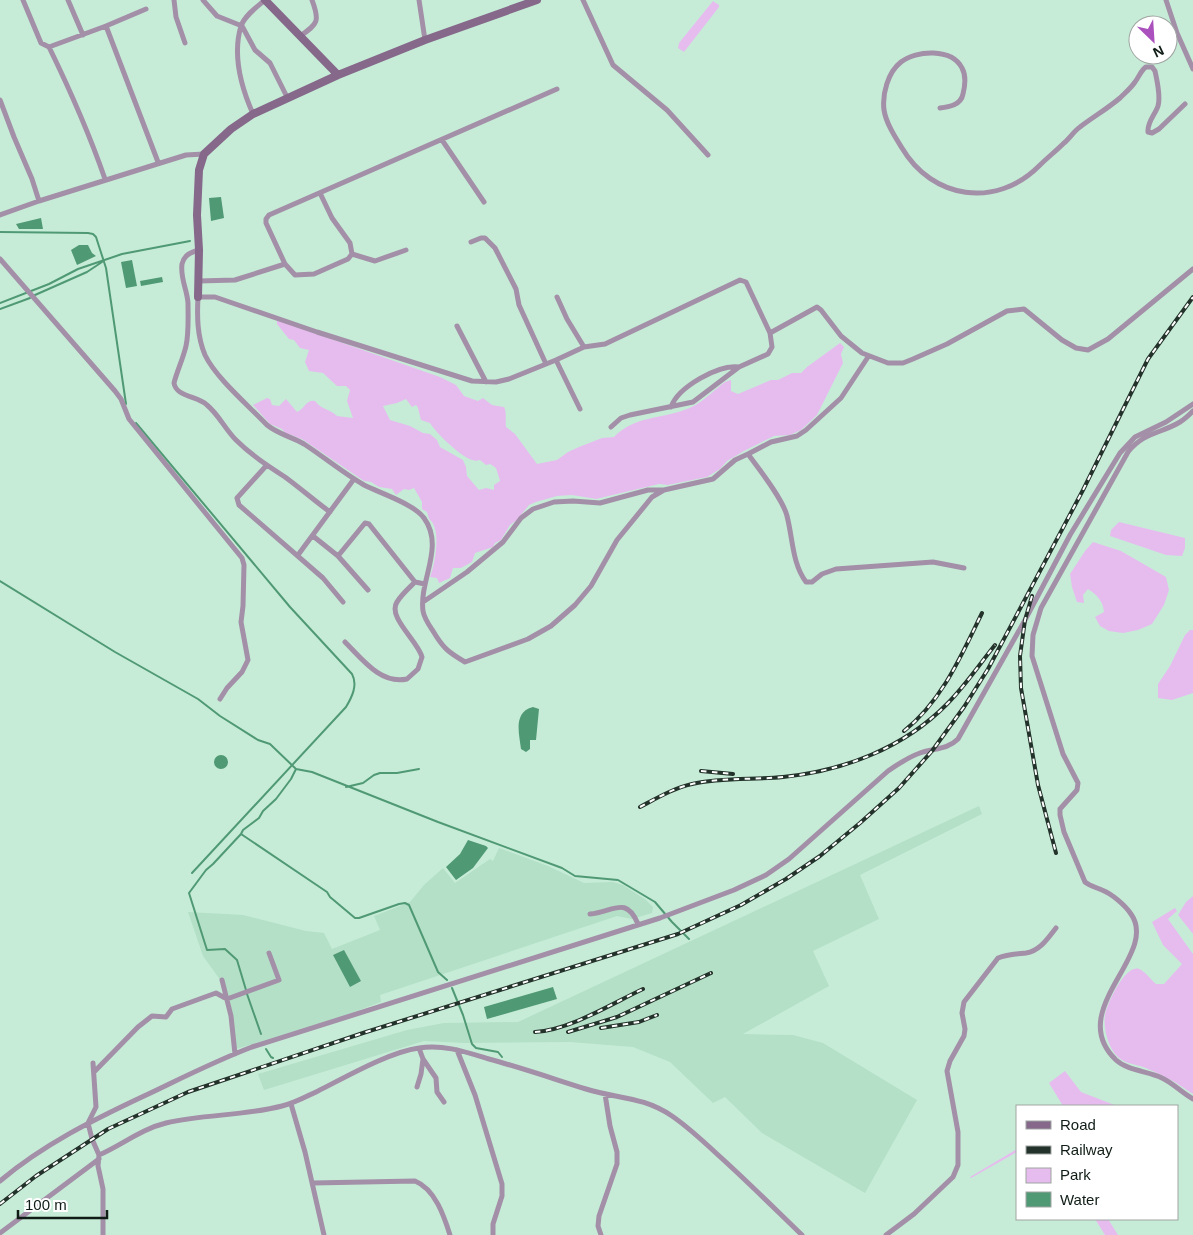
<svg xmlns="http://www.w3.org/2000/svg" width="1193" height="1235" font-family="Helvetica,sans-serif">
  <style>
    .built { fill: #b4e0c7 }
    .green { fill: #e6bcef; fill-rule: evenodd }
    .water { fill: #509975 }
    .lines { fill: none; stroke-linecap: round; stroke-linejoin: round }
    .stream { stroke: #509975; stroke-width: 2 }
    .street { stroke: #a38fa7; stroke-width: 5 }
    .secondary { stroke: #85688a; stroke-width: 8 }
    .rail-casing { stroke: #23322a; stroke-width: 4 }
    .rail { stroke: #fff; stroke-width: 2; stroke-dasharray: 5.5; stroke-linecap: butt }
  </style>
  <rect width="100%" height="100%" fill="#c6ecd7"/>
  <path class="built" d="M979 806 982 814 860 875 879 919 813 951 829 986 743 1034 793 1035 823 1043 917 1100 865 1193 762 1133 725 1097 713 1103 670 1062 633 1047 570 1042 465 1043 424 1041 264 1090 258 1074 407 1030 444 1023 518 1022Z
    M499 848 548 866 584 883 613 882 623 885 646 900 653 907 652 913 632 919 617 916 380 995 381 1002 346 1015 233 1050 230 1017 221 981 203 956 188 912 243 915 306 931 324 933 332 949 380 930 374 916 410 902 424 885 443 868 455 883 490 859 493 861Z"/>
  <path class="green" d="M713 1 719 5V7L684 52 678 48 679 43Z
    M277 320 440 377 456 385 464 396 478 401 483 398 492 405 504 407C507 412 505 421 506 427L515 434 537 464 557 460 568 452 579 447 602 438 614 437C634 416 661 419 687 409 701 404 713 391 725 382L731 380V391L738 394 771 380H778L792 373H801L807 367 840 343 844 347 841 354 843 363 817 415 801 430 790 435 774 436 744 451 727 461 720 469 707 477 668 485 659 484 596 499 572 495 557 496 536 502 529 505 517 520 510 525 501 540 495 543 493 547 475 553 472 562 461 568H453L450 578 439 583 437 578 430 577C435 564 442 528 429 519L427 512 422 509V502L414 488 409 490 404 489 396 495 392 489 379 487 371 482 364 481 302 439C296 438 293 434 286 434L282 429 270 424 253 405 267 398 270 399 272 405 279 406 286 399 297 412C305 409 306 399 315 401 323 411 329 408 337 416L353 418 347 401 350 390 346 386H337L323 373 309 371 305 362 309 350 300 348 294 340 289 339 277 324ZM406 399 412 407 416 405 418 408 421 420 430 423C436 433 460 456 472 460 475 461 477 461 480 460L486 465 490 464 496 468 500 481 494 485V490L486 488 479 490 467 476 466 467 463 460 440 447 437 440 430 434 423 433 410 426 390 420 383 406 397 403Z
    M1119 522 1185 538V548L1182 556 1166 555 1110 536 1111 530Z
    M1093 542 1121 551 1166 577 1169 590 1164 605 1152 624 1138 630 1123 633 1109 631 1100 626 1095 617 1104 612C1103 601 1097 595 1088 589L1083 595 1084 603 1077 602 1072 587 1070 574 1085 551Z
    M1190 630H1193V693L1172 700 1158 698V684L1170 666 1185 635Z
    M1193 896V934L1178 915 1186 902Z
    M1175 908 1177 911 1168 919 1193 954V1094C1185 1089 1176 1082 1167 1078 1160 1074 1151 1070 1143 1067 1135 1064 1125 1064 1118 1057 1108 1048 1103 1028 1105 1015 1107 1004 1125 964 1139 969 1145 971 1151 980 1156 984H1164L1182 964 1163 945 1152 922Z
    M1065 1071 1081 1092 1117 1106H1063L1049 1083Z
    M1017 1149V1152L971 1178 970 1177Z
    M1095 1219H1108L1118 1235H1105Z"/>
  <path class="water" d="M221 197 224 218 211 221 209 198Z
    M41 218 43 229H19L16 224Z
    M79 245H88L92 253 96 256 77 265 71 250Z
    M132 260 137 286 126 288 121 262Z
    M162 277 163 282 141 286 140 281Z
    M533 707 539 709 536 740H530V749L526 752 521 749C519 733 513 712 533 707Z
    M214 762a7 7 0 1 1 14 0a7 7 0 1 1-14 0Z
    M468 840 486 846 488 848 473 868 456 880 446 867 460 854Z
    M344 950 361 981 350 987 333 955Z
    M553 987 557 999 487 1019 484 1007Z"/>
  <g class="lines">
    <path class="stream" d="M0 232 88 233 93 234 96 237 106 268 126 404
      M35 295 87 272 102 262
      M0 303 49 284 78 269 122 254 190 241
      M0 309 30 298
      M136 423 290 607 352 674C358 685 352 697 346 707L192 873
      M0 581 115 652 198 699 220 716 258 740 270 744 296 769 312 772 438 822 562 868 575 876 618 880 655 902 672 922 689 939
      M296 769 291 779 276 799 263 811 259 818 243 830 241 834 327 892 330 897 355 918H359L399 904 405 903 409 905 438 972 447 980
      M346 787 363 783 374 775 380 773H397L419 769
      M241 834 213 864 206 870 189 893 207 950 225 949 237 960 246 990
      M452 988 463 1015 472 1044 476 1048 498 1052 502 1057
      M247 994 261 1034
      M266 1049 271 1057 273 1058"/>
    <path class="street" d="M23 0 41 43 49 47 106 26 158 162
      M68 0 83 35
      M174 0 176 17 185 43
      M203 0 217 16 242 26 255 50 270 63 287 97
      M419 0 425 40
      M583 0 613 65 667 110 708 155
      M1166 0 1177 33 1193 69
      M106 26 146 9
      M300 36C318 24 320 21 312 0
      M49 47C70 90 89 133 105 179
      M0 100 14 137 32 179 39 201 0 215
      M940 108C949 107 961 105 963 94 965 86 966 75 962 68 952 48 916 50 901 62 888 72 882 94 884 110 886 123 895 137 902 148 932 199 996 209 1039 166 1047 158 1056 151 1064 143 1070 138 1074 131 1080 127 1093 117 1107 109 1120 98 1125 93 1131 88 1135 82 1139 77 1141 70 1146 67H1152L1155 71C1157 81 1161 96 1158 106 1155 115 1147 122 1148 132L1152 133 1159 129 1185 104
      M253 114C241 87 232 56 241 26 245 15 257 7 265 0
      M442 140 484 202
      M320 193 332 218 350 243 352 254
      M39 201 186 155 204 154
      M471 242 481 238H485L495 248 516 289 519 305 546 364
      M199 250C191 252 184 255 182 264 180 278 187 289 188 303 188 316 189 333 186 346 183 359 177 371 174 383 176 397 198 396 207 405 219 415 225 429 236 440 251 455 268 466 285 477 300 488 315 501 330 512
      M352 254 375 261 406 250
      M0 259 115 391 121 399 129 419 242 558 244 565 243 606 241 622 248 660 242 672 227 688 220 699
      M285 264 266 223V219L269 215 557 89
      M199 281 235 280 285 264 295 275 314 274 348 259 352 254
      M557 297 567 319 584 347
      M457 326 486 382
      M770 333 817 307 821 310 841 336 862 353 888 363H903L913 359 947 344 1007 311 1024 309 1062 340 1076 348 1088 350 1108 339 1193 269
      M556 360 584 347 605 344 740 280 746 282 770 333 772 347 768 354 739 367 693 402 630 415 621 418 611 427
      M671 407C678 387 719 364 739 367
      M580 409 556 360 509 379 496 382 472 381 317 332 215 297H198C197 316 197 336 205 355 216 378 248 405 267 425 278 434 292 437 304 444 324 457 343 473 364 485 380 493 414 504 424 518 445 547 419 580 423 611 424 618 429 625 433 631 443 648 448 652 465 662L528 639 551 626 575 605 591 586 617 540 652 497 664 490 713 479 735 460 748 454C759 469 783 499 787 516 793 539 792 563 806 582H812L822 574 836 569 933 562 964 568
      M1193 411C1189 415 1185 419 1180 422 1160 434 1144 432 1128 452L1041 608 1033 635 1032 656 1063 754 1078 783 1077 790 1060 809V815L1064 832 1085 882C1090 886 1095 887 1102 890 1112 894 1125 905 1131 914 1160 955 1064 1010 1116 1060 1128 1071 1148 1071 1162 1078 1173 1083 1182 1093 1193 1099
      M748 454 771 442 797 436 806 430 841 398 868 357
      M266 466 237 498 239 505 323 578 343 602
      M313 536 338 556 368 590
      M298 555 354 479
      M338 556 365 523 369 524 415 582
      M423 602 467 572 503 542 521 518 533 509 554 502 573 501 600 503 648 490H664
      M345 642C362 659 381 685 407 679L418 669 422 657C418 641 387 617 397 602 401 595 409 588 415 582L425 584
      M590 914C613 912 626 895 638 924
      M222 980 231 1016 235 1054
      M419 1048 423 1059 436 1078 437 1092 444 1102
      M457 1050 475 1095 502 1184V1196L493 1224V1235
      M93 1063 96 1107 88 1123 92 1139 99 1155 98 1166 103 1189V1235
      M94 1072 138 1027 152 1016 166 1017 172 1009 216 993 227 999 279 980 269 953
      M417 1087 421 1074 423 1059
      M291 1104 305 1152 324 1235
      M99 1155C122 1145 141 1129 166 1123 204 1114 244 1116 282 1106 295 1103 307 1096 318 1091 346 1077 389 1052 419 1048 443 1044 466 1052 489 1059 522 1068 554 1079 586 1089 618 1099 642 1096 672 1116 688 1127 702 1140 717 1154 746 1180 774 1208 802 1235
      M0 1181C44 1144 93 1120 144 1096 180 1079 215 1061 252 1047L660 918 734 890 766 875 789 859 888 771C898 764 909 757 920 753 934 748 947 750 958 739L1025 620 1070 535 1120 453 1135 437 1166 422 1193 404
      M313 1183 415 1181C435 1189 444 1216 450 1235
      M0 1233 99 1159
      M601 1235 598 1226 599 1216 617 1164V1152L610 1126 605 1094
      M886 1235 914 1214 953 1177 958 1165V1132L947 1071 950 1061 964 1036 965 1029 962 1013 964 1002 998 958C1008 954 1016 954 1026 953 1040 951 1048 938 1056 928"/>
    <path class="secondary" d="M265 0 338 75
      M198 297 199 250 197 215 199 170 204 154 231 129 253 114 338 75 425 40 537 0"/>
    <g class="rail-casing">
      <path id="rail" d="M1032 596 1025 620 1020 656 1021 688 1038 785 1056 853
        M904 731C942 701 961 656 982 613
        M701 771 733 774
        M640 807C657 798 674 788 692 784 722 777 753 780 783 777 843 771 904 748 947 704 965 686 979 665 995 645
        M601 1028 639 1022 657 1015
        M535 1032C570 1030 611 1004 643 989
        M568 1032 617 1017 711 973
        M0 1204 36 1176 108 1129 188 1092 363 1033 678 934 741 905 786 879 820 856 860 823 899 788 932 751 964 707 988 669 1083 490 1148 359 1193 297"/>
    </g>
    <use href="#rail" class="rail"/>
  </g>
  <rect x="1016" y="1105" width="162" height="115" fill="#ffffff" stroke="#9fa5a2"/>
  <rect x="1026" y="1121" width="25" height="8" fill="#85688a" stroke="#9fa5a2"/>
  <text x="1060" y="1130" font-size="15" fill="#101d16">Road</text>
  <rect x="1026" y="1146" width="25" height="8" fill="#23322a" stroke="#9fa5a2"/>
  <text x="1060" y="1155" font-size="15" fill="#101d16">Railway</text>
  <rect x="1026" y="1168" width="25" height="15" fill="#e6bcef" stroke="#9fa5a2"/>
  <text x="1060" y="1180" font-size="15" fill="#101d16">Park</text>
  <rect x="1026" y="1192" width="25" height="15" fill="#509975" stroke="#9fa5a2"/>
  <text x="1060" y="1205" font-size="15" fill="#101d16">Water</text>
  <g transform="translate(1153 40) rotate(155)"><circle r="24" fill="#ffffff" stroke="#9fa5a2"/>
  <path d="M0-4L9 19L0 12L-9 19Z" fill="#aa51bd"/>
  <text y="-8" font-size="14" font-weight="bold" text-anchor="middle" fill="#101d16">N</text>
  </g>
  <path d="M18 1210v8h89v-8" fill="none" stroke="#101d16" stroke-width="2.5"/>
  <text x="25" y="1210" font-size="15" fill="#101d16" stroke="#ffffff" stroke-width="4" paint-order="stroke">100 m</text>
</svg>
